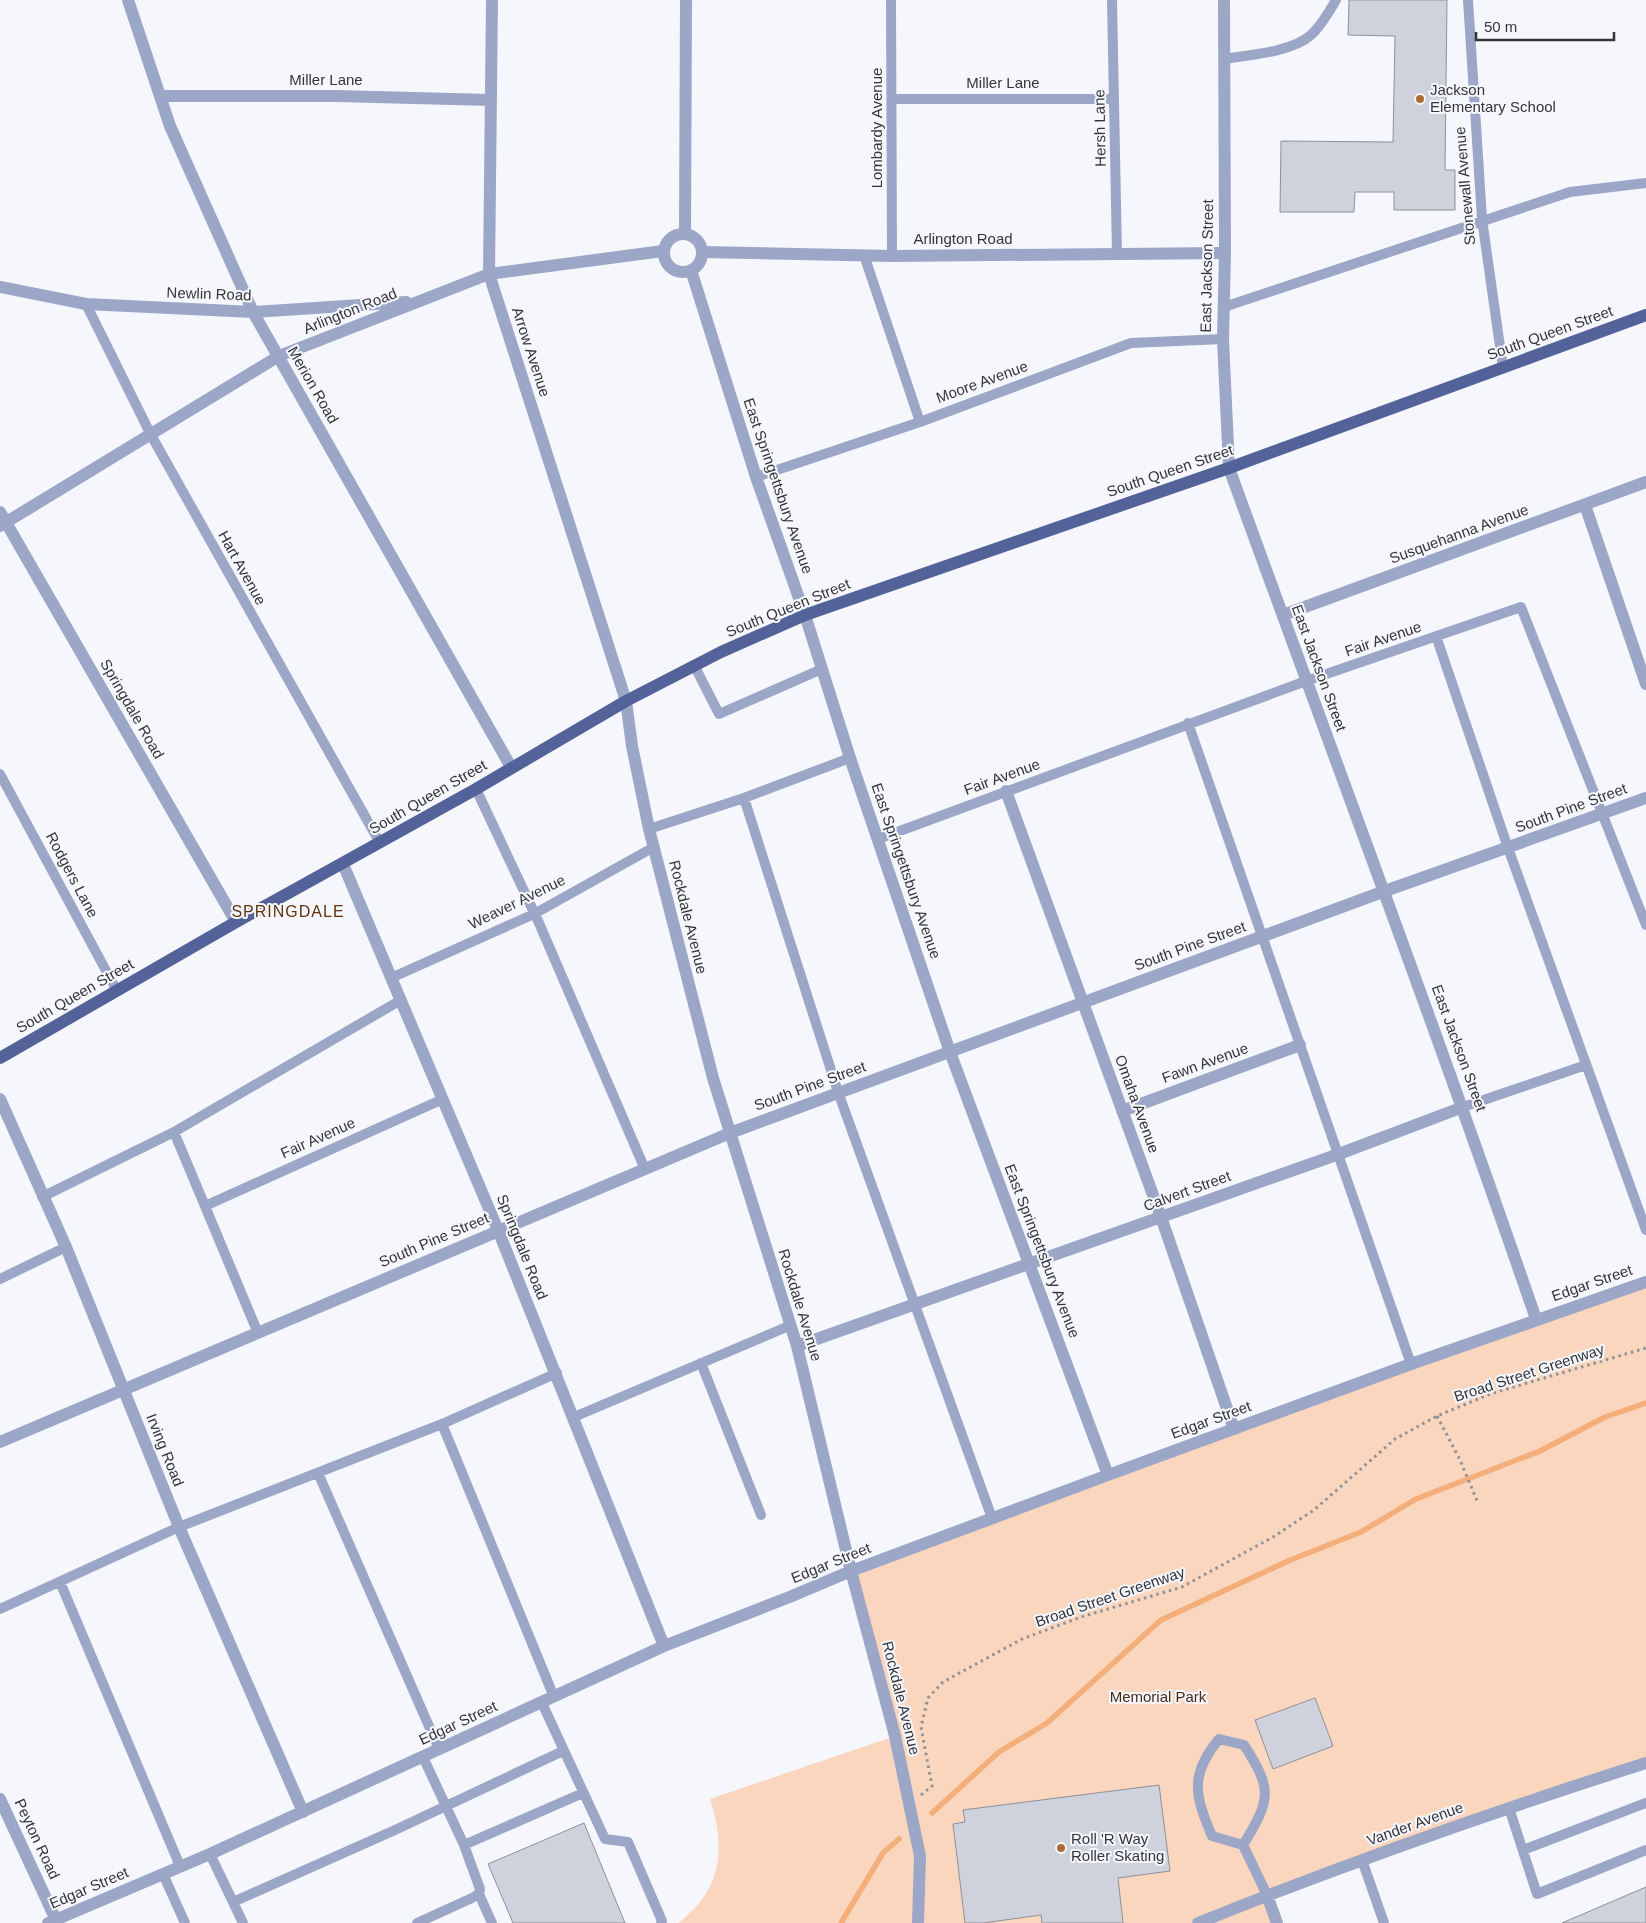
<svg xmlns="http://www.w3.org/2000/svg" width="1646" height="1923" font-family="Arial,sans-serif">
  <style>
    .park { fill: #f9d6bd }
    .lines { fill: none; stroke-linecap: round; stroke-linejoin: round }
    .stream { stroke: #f3ae79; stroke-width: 5.5 }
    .building { fill: #cfd2dc; stroke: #8d9099 }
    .path { stroke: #909196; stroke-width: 3; stroke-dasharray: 2.5 4; stroke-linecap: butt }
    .service { stroke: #9ca6c6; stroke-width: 10 }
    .minor { stroke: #9ca6c6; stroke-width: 12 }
    .tertiary { stroke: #9ca6c6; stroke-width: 12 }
    .primary { stroke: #536299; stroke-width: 12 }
    .poi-dot { fill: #ae6d37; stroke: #f5f7fd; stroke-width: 2 }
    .labels { text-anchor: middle; stroke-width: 4; stroke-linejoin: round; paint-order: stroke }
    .street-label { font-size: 15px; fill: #343539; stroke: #f5f7fd }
    .poi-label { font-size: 15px; fill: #343539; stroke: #f5f7fd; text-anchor: start }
    .park-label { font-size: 15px; fill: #482b15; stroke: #f5f7fd }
    .neighbourhood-label { font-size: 16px; letter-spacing: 1px; fill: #5f340c; stroke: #f5f7fd }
  </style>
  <rect width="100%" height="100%" fill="#f5f7fd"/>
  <path class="park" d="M1646 1282V1763L1268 1895 1277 1923H678C722 1890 726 1849 710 1799L895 1736 851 1571Z"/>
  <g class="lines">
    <path class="stream" d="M932 1813 999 1752 1047 1723 1161 1620 1288 1561 1361 1532 1416 1499 1540 1451 1605 1417 1646 1403
      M841 1923 883 1853 899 1839"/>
  </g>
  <path class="building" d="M1349 0H1447L1445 170H1455V210H1394V192H1355L1354 212H1280L1281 141 1393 142 1395 36 1348 35Z
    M1315 1698 1333 1746 1273 1769 1255 1720Z
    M1159 1785 1170 1871 1118 1878 1123 1923H1042L1041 1915 983 1923H965L953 1824 965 1822 963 1810Z
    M584 1823 625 1923H513L488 1864Z
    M1646 1887V1923H1562Z"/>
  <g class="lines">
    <path class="path" d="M1437 1416 1460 1460 1478 1503
      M921 1795 932 1786 921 1727 928 1698 943 1682 1022 1639 1081 1617 1182 1587 1273 1537 1314 1510 1395 1439 1437 1416 1490 1394 1646 1348"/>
    <path class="service" d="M891 0 892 256
      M1112 0 1117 255
      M1468 0 1482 219 1503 368
      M1224 59C1249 55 1292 52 1311 35 1321 26 1329 12 1336 0
      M892 99H1114
      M864 255 920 422
      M86 304 151 435 380 843
      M1224 307 1570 192 1646 183
      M756 477 920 422 1131 343 1223 339
      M1436 636 1508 848 1646 1230
      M694 665 719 714 822 669
      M1188 723 1411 1364
      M0 774 117 991
      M476 789 539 923 644 1167
      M744 798 838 1092 992 1518
      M649 829 744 798 850 758
      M878 839 1306 681 1521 607 1646 925
      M391 978 534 914 654 847
      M1463 1107 1586 1065
      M174 1132 258 1333
      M42 1197 174 1132 401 1000
      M205 1206 443 1099
      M0 1279 66 1247
      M701 1363 761 1515
      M574 1417 789 1326
      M442 1424 554 1697
      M318 1473 439 1749
      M60 1582 180 1866
      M0 1609 179 1527 442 1424 557 1373
      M542 1703 605 1839 628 1842 662 1921 661 1923
      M1509 1808 1537 1894 1646 1850
      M464 1845 583 1793
      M1243 1845C1271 1799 1273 1790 1244 1745L1219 1739C1189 1775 1195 1796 1212 1836L1243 1845 1267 1895
      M1523 1850 1646 1803
      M210 1854 243 1923
      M1362 1860 1384 1923
      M163 1874 185 1923
      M479 1894 492 1923
      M233 1902 395 1830 563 1751
      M417 1923 472 1898 479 1894 480 1889 464 1845 423 1757"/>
    <path class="minor" d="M128 0 170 126 253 312 511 767
      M492 0 489 274 626 701 632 746 649 829 713 1078 797 1346 851 1571 895 1736 920 1856 918 1923
      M160 96H337L491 100
      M702 252 892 256 1225 253
      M0 287 86 304 253 312 406 302
      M1229 468C1332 752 1438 1034 1536 1319
      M1585 505 1646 684
      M0 512 236 922
      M0 526 279 356 489 274 663 251
      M805 615 850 758 950 1052 1108 1475
      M1283 615 1646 482
      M1006 791 1161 1217 1234 1429
      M343 864 498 1230 664 1646
      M0 1099 66 1247 179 1527 303 1812
      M1122 1111 1300 1045
      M797 1346 1339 1154 1463 1107
      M0 1799 56 1920
      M1267 1895 1277 1923
      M48 1923 210 1854 664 1646 792 1596 851 1571 1108 1475 1411 1364 1646 1282
      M1198 1923C1345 1864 1495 1811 1646 1763"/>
    <path class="tertiary" d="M1224 0 1225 253 1223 339 1229 468
      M685 233 686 0
      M664 253a19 19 0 1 1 38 0a19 19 0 1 1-38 0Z
      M691 270 756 477 805 615
      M0 1442 730 1133 1385 891 1646 798"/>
    <path class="primary" d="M0 1058 236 922 476 789 626 701 721 652 805 615 1229 468 1646 315"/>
  </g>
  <g class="poi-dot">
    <circle cx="1420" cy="99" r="5"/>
    <circle cx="1061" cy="1848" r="5"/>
  </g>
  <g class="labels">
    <g class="street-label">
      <text x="326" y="85">Miller Lane</text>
      <text x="1003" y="88">Miller Lane</text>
      <text transform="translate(877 128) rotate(-90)" y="5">Lombardy Avenue</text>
      <text transform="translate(1100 128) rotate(-91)" y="5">Hersh Lane</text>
      <text transform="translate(1465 186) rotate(-95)" y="5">Stonewall Avenue</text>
      <text x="963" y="244">Arlington Road</text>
      <text transform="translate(1207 266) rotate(-89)" y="5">East Jackson Street</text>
      <text transform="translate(209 294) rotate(2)" y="5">Newlin Road</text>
      <text transform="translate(350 311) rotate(-22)" y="5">Arlington Road</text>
      <text transform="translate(1550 333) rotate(-20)" y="5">South Queen Street</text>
      <text transform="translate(531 352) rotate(72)" y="5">Arrow Avenue</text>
      <text transform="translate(982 382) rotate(-20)" y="5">Moore Avenue</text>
      <text transform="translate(313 385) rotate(60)" y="5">Merion Road</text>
      <text transform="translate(1170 471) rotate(-19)" y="5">South Queen Street</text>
      <text transform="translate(778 486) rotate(71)" y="5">East Springettsbury Avenue</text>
      <text transform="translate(1459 534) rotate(-20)" y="5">Susquehanna Avenue</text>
      <text transform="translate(242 568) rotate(61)" y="5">Hart Avenue</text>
      <text transform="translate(788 608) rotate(-22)" y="5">South Queen Street</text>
      <text transform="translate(1383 639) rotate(-19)" y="5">Fair Avenue</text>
      <text transform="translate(1319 668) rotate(70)" y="5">East Jackson Street</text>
      <text transform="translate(132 709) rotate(60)" y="5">Springdale Road</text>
      <text transform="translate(1002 777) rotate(-20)" y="5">Fair Avenue</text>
      <text transform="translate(428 797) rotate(-30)" y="5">South Queen Street</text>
      <text transform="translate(1571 808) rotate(-20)" y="5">South Pine Street</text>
      <text transform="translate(906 871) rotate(71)" y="5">East Springettsbury Avenue</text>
      <text transform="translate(72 875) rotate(62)" y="5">Rodgers Lane</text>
      <text transform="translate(517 902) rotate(-26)" y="5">Weaver Avenue</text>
      <text transform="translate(688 917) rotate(76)" y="5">Rockdale Avenue</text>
      <text transform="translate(1190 946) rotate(-20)" y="5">South Pine Street</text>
      <text transform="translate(75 996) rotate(-30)" y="5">South Queen Street</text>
      <text transform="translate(1459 1048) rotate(70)" y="5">East Jackson Street</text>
      <text transform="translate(1205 1063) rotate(-20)" y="5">Fawn Avenue</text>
      <text transform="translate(810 1086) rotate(-20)" y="5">South Pine Street</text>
      <text transform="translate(1137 1104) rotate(70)" y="5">Omaha Avenue</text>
      <text transform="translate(318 1138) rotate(-24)" y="5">Fair Avenue</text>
      <text transform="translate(1187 1191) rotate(-20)" y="5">Calvert Street</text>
      <text transform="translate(434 1240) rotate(-23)" y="5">South Pine Street</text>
      <text transform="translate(522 1247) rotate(68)" y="5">Springdale Road</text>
      <text transform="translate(1042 1251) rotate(69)" y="5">East Springettsbury Avenue</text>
      <text transform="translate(1592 1283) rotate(-19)" y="5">Edgar Street</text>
      <text transform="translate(800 1305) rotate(73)" y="5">Rockdale Avenue</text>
      <text transform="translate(1529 1373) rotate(-18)" y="5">Broad Street Greenway</text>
      <text transform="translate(1211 1420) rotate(-20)" y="5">Edgar Street</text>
      <text transform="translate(165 1450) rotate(68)" y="5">Irving Road</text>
      <text transform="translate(831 1563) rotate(-22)" y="5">Edgar Street</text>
      <text transform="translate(1110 1597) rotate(-19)" y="5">Broad Street Greenway</text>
      <text transform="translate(901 1698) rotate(76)" y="5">Rockdale Avenue</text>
      <text transform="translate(458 1723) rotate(-25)" y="5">Edgar Street</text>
      <text transform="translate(1415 1824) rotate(-20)" y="5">Vander Avenue</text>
      <text transform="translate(37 1839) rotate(65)" y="5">Peyton Road</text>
      <text transform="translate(89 1888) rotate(-23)" y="5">Edgar Street</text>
    </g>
    <g class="poi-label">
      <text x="1430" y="95">Jackson<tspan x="1430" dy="17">Elementary School</tspan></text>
      <text x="1071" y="1844">Roll 'R Way<tspan x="1071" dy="17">Roller Skating</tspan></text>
    </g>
    <g class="park-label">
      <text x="1158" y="1702">Memorial Park</text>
    </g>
    <g class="neighbourhood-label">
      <text x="288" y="917">SPRINGDALE</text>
    </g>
  </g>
  <path d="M1476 32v8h138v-8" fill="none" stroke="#343539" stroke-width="2.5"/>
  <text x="1484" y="32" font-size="15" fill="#343539" stroke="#f5f7fd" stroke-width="4" paint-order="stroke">50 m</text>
</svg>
